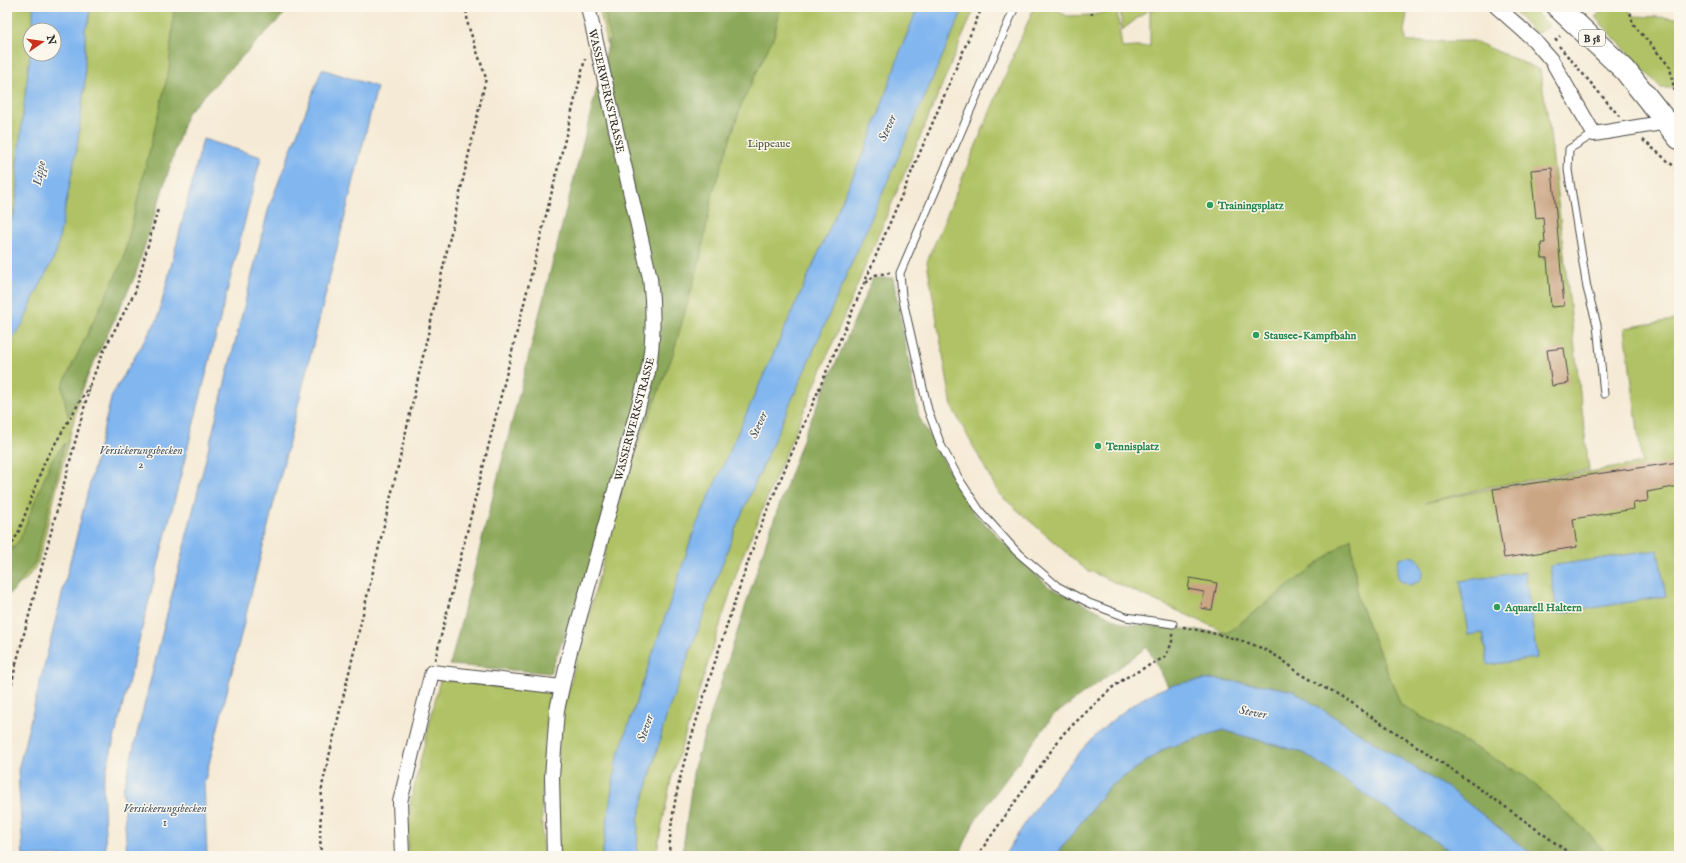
<svg xmlns="http://www.w3.org/2000/svg" width="1686" height="863" font-family="'IM FELL English',serif">
  <style>
    .green { fill: #b0c265; stroke: #6e7648; fill-rule: evenodd }
    .forest { fill: #8ca85a; stroke: #5c6a42 }
    .water { fill: #81b6ef; stroke: #56708d }
    .building { fill: #cba685 }
    .lines { fill: none; stroke-linecap: round; stroke-linejoin: round }
    .service-casing { stroke: #494844; stroke-width: 9 }
    .minor-casing { stroke: #494844; stroke-width: 16 }
    .primary-casing { stroke: #494844; stroke-width: 24 }
    .path { stroke: #494844; stroke-width: 2.5; stroke-dasharray: 3 3; stroke-linecap: butt }
    .service { stroke: #fff; stroke-width: 7 }
    .minor { stroke: #fff; stroke-width: 14 }
    .primary { stroke: #fff; stroke-width: 22 }
    .leisure-dot { fill: #2e9e5b; stroke: #fbf7ec; stroke-width: 1.5 }
    .labels { text-anchor: middle; stroke-width: 3; stroke-linejoin: round; paint-order: stroke }
    .shield { fill: #fbf7ec; stroke: #696865; stroke-width: 1 }
    .shield-label { font-size: 10px; font-weight: bold; fill: #2b2b2b }
    .street-label { font-size: 11px; fill: #2b2b2b; stroke: #fbf7ec }
    .park-label { font-size: 11px; fill: #53583c; stroke: #fbf7ec }
    .leisure-label { font-size: 11px; font-weight: bold; fill: #27864d; stroke: #fbf7ec; text-anchor: start }
    .water-label { font-size: 12px; font-style: italic; fill: #455566; stroke: #fbf7ec }
  </style>
  <rect width="100%" height="100%" fill="#fbf7ec"/>
  <filter id="ink" filterUnits="userSpaceOnUse"><feTurbulence type="fractalNoise" baseFrequency=".025" numOctaves="2"/><feDisplacementMap in="SourceGraphic" scale="8" xChannelSelector="R" yChannelSelector="G"/><feConvolveMatrix kernelMatrix="1 2 1 2 8 2 1 2 1" color-interpolation-filters="sRGB"/></filter>
  <filter id="wash" filterUnits="userSpaceOnUse"><feTurbulence type="fractalNoise" baseFrequency=".012" numOctaves="4" result="noise"/><feDisplacementMap in="SourceGraphic" scale="16" xChannelSelector="R" yChannelSelector="G"/><feGaussianBlur stdDeviation="0.9" result="paint"/><feColorMatrix in="noise" values="0 0 0 0 0 0 0 0 0 0 0 0 0 0 0 0 0 1.4 0 .05"/><feComposite in="paint" operator="in"/></filter>
  <g filter="url(#wash)">
    <rect width="100%" height="100%" fill="#f5ead5"/>
    <path class="green" d="M7 7H286L184 108 78 403 38 563 25 581 7 591ZM30 30H54V54H30Z
      M599 7H975L740 562 671 780 656 856H559L555 784 562 714 664 335V302Z
      M1034 7H1053L1067 16 1092 15 1117 10 1122 48 1150 46V10L1213 7H1408L1404 32 1407 42 1474 41 1540 70 1549 125 1589 470 1489 487 1424 503 1490 489 1642 463 1625 328 1679 319V856H1609L1583 828 1526 777 1401 705 1358 600 1351 539 1227 633 1085 569 999 494 952 407 927 262Z
      M1120 7H1160L1148 10 1122 30Z
      M1511 7H1529L1550 26 1535 34Z
      M1606 7H1626L1634 16 1679 18V88H1661L1595 17Z
      M440 680 550 692C543 747 540 801 543 856H407L410 803Z"/>
    <path class="forest" d="M174 7H291L187 113 135 276 68 417 62 386 123 260 169 69Z
      M603 7H781L774 36 742 103 713 192 700 260 672 357 550 673 450 665 610 37Z
      M873 278H893L919 417 972 511 1049 587 1125 624 1227 633 1351 538 1358 600 1401 705 1526 777 1583 828 1609 856H1534L1455 793 1293 691 1264 685 1212 679 1168 686 1147 647 1053 716 974 822 959 856H682L694 767 766 542 806 431Z
      M65 443 35 562 12 592 7 595V555L20 539 51 461Z
      M1223 730 1304 753 1457 856H1055L1108 788 1164 749Z"/>
    <path class="water" d="M33 7H90L89 21 85 29V81L77 148 56 254 33 299 24 322 7 346V230L14 214 18 187 17 165 30 54H54V30H33Z
      M918 7H964L736 527 667 714 638 820 637 856H602L616 762 695 528 871 136 901 49Z
      M322 69 377 87 204 784 207 856H127L123 790 269 207Z
      M203 139 261 157 103 783 106 856H23L18 770 112 395 158 318Z
      M1658 550 1666 596 1557 614 1550 566Z
      M1410 556 1417 558 1424 571 1420 581 1410 585 1399 580 1397 572 1399 558Z
      M1525 572 1537 658 1488 665 1483 633 1468 635 1460 581Z
      M1212 679 1264 685 1293 691 1455 793 1534 856H1457L1304 753 1223 730 1164 749 1108 788 1055 856H1004C1041 797 1099 712 1167 687 1180 682 1198 681 1212 679Z"/>
    <g id="blocks">
      <path class="building" d="M1552 168 1564 306 1551 307 1547 258H1542L1541 243H1545L1543 217 1536 218 1531 170Z
        M1564 348 1569 383 1552 386 1547 350Z
        M1679 462V486L1647 492 1648 501 1633 503 1634 509 1573 519 1577 547 1504 558 1493 489Z
        M1190 578 1217 583 1212 610 1201 608 1204 592 1188 589Z"/>
    </g>
  </g>
  <g filter="url(#ink)">
    <use href="#blocks" fill-opacity="0" stroke="#494844" stroke-width="1"/>
    <g class="lines">
      <g class="service-casing">
        <path id="service" d="M1015 7 900 273 902 296 928 410 941 445 959 479 980 511 1016 551 1057 586 1089 603 1126 617 1173 624
          M1678 7H1679
          M1594 134 1569 149 1568 170 1587 288 1597 325 1604 394"/>
      </g>
      <g class="minor-casing">
        <path id="minor" d="M1497 7 1534 40 1552 61 1594 134 1668 122 1679 117
          M402 856 400 802 432 672 562 687
          M554 856 552 777 557 710 569 655 648 372C654 340 654 311 650 278L588 7"/>
      </g>
      <g class="primary-casing">
        <path id="primary" d="M1558 7 1625 70 1679 138"/>
      </g>
      <path class="path" d="M1091 7 1092 15
        M1629 7 1633 24 1670 67 1674 89 1679 97
        M1555 41 1560 36
        M1559 46 1620 117
        M1643 140 1676 168 1679 166
        M1676 168 1679 172
        M866 283 875 275 890 273
        M7 554 19 531 45 461 89 386
        M1183 627C1224 636 1264 641 1296 671 1392 727 1484 790 1573 856
        M7 656 16 664 7 705
        M435 660 585 59
        M16 664 91 382 105 348 135 292 158 209
        M321 856 320 834 322 786 400 458 486 78 468 25 466 7
        M669 856C671 796 688 749 705 693 723 637 741 581 761 525L982 7
        M977 856 1063 734 1113 687 1127 677 1165 657 1172 643V633"/>
      <use href="#service" class="service"/>
      <use href="#minor" class="minor"/>
      <use href="#primary" class="primary"/>
    </g>
  </g>
  <g class="leisure-dot">
    <circle cx="1210" cy="205" r="4"/>
    <circle cx="1256" cy="335" r="4"/>
    <circle cx="1098" cy="446" r="4"/>
    <circle cx="1497" cy="607" r="4"/>
  </g>
  <g class="labels">
    <rect class="shield" x="1579" y="30" width="26" height="16" rx="3"/>
    <g class="shield-label">
      <text x="1592" y="42">B 58</text>
    </g>
    <g class="street-label">
      <text transform="translate(607 91) rotate(77)" y="4">WASSERWERKSTRASSE</text>
      <text transform="translate(634 419) rotate(-75)" y="4">WASSERWERKSTRASSE</text>
    </g>
    <g class="park-label">
      <text x="769" y="147">Lippeaue</text>
    </g>
    <g class="leisure-label">
      <text x="1218" y="209">Trainingsplatz</text>
      <text x="1264" y="339">Stausee-Kampfbahn</text>
      <text x="1106" y="450">Tennisplatz</text>
      <text x="1505" y="611">Aquarell Haltern</text>
    </g>
    <g class="water-label">
      <text transform="translate(887 128) rotate(-66)" y="4">Stever</text>
      <text transform="translate(39 173) rotate(-79)" y="4">Lippe</text>
      <text transform="translate(758 425) rotate(-66)" y="4">Stever</text>
      <text x="141" y="454">Versickerungsbecken<tspan x="141" dy="14">2</tspan></text>
      <text transform="translate(1253 712) rotate(11)" y="4">Stever</text>
      <text transform="translate(645 728) rotate(-71)" y="4">Stever</text>
      <text x="165" y="812">Versickerungsbecken<tspan x="165" dy="14">1</tspan></text>
    </g>
  </g>
  <rect width="1686" height="863" fill="none" stroke="#fbf7ec" stroke-width="24"/>
  <g transform="translate(42 42) rotate(77)"><circle r="19" fill="#fbf7ec" stroke="#a8a59f"/>
  <path d="M0-3L7 15L0 10L-7 15Z" fill="#c8321e"/>
  <text y="-6" font-size="11" font-weight="bold" text-anchor="middle" fill="#2b2b2b">N</text>
  </g>
</svg>
